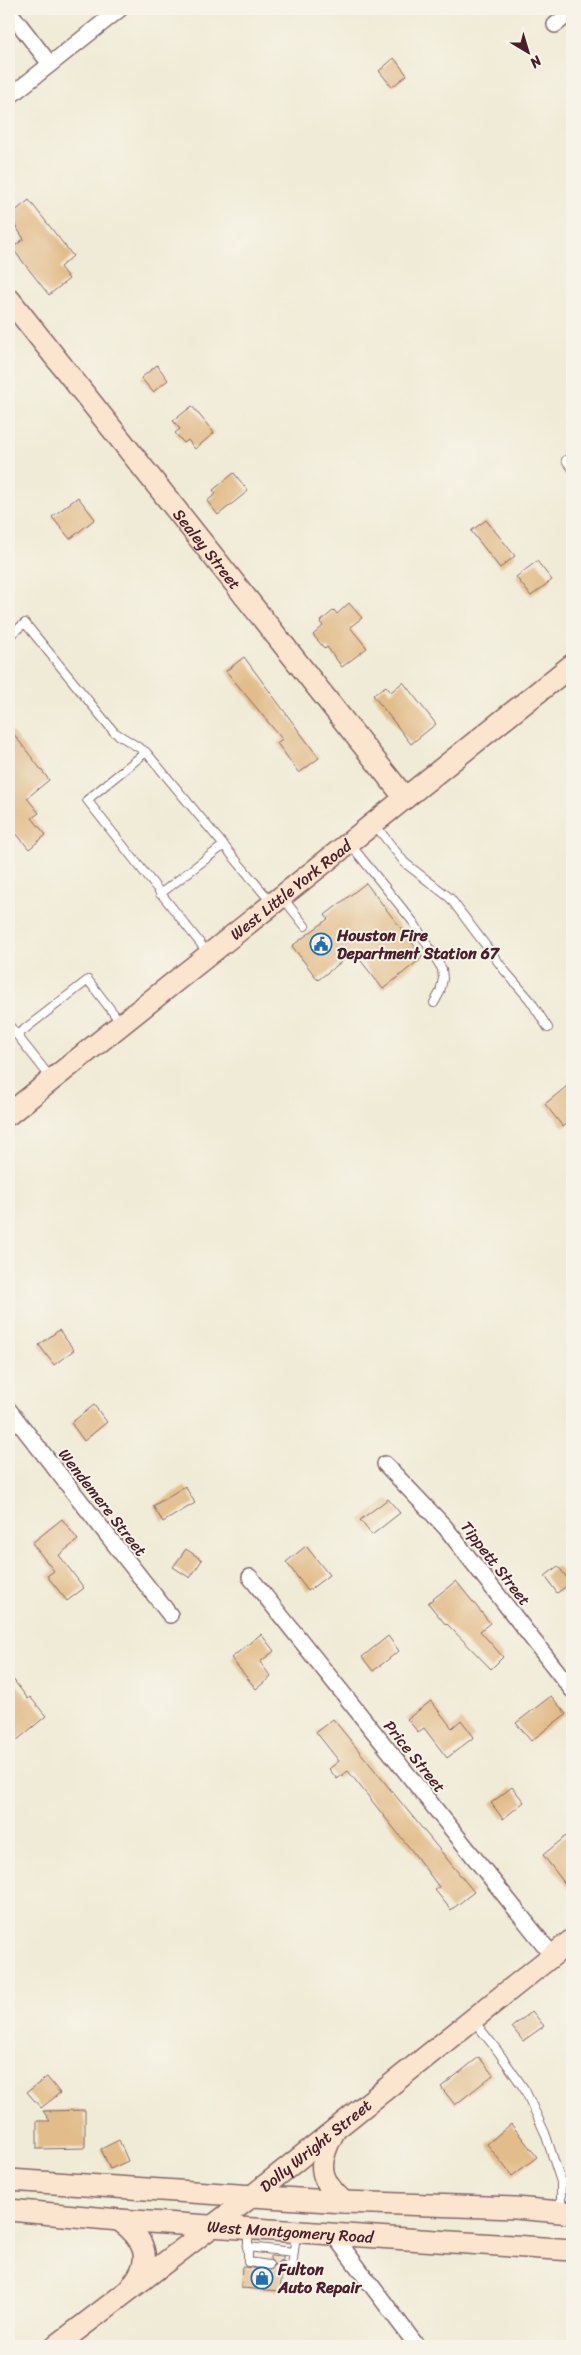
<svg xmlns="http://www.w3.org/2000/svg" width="581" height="2355" font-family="Sriracha,sans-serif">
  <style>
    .building { fill: #e2bd8b }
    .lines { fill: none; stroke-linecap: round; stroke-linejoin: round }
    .lane-casing { stroke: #846667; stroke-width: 10 }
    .street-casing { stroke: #846667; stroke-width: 18 }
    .secondary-casing { stroke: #846667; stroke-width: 24 }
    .lane { stroke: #fff; stroke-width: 8 }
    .street { stroke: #fff; stroke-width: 15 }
    .secondary { stroke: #fbe5cf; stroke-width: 21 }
    .labels { text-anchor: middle; stroke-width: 4; stroke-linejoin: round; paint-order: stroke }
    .street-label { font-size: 16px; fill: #4a1f2b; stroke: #f7f3e8 }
    .poi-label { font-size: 16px; font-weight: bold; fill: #4a1f2b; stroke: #f7f3e8; text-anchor: start }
  </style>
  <rect width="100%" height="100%" fill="#f7f3e8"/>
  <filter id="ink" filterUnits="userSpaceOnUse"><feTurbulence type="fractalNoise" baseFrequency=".02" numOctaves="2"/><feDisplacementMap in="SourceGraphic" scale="10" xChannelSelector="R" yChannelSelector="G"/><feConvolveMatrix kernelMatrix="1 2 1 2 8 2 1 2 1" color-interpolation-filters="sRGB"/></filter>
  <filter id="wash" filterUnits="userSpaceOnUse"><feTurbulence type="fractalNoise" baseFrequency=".0096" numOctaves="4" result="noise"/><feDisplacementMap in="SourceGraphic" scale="20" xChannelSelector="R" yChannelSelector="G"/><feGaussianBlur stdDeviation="1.12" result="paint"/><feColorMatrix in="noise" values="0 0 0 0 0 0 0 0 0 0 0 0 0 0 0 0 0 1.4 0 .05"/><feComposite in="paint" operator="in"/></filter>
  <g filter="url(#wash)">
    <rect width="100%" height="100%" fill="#f0ebd6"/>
    <g id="blocks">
      <path class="building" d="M394 58 407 75 392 87 379 71Z
        M29 200 73 256 60 267 69 279 49 295 12 248 24 239 9 216Z
        M157 365 168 380 153 392 141 378Z
        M192 406 214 433 195 449 188 440 184 443 175 433 180 429 173 421Z
        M234 473 248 491 218 515 207 501 216 494 213 490Z
        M78 497 95 519 70 539 52 517Z
        M486 520 515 556 500 568 471 531Z
        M537 561 552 580 531 596 516 577Z
        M349 603 362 618 350 627 367 648 342 667 327 647 325 649 313 635 323 626 320 622 334 610 337 614Z
        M244 657 319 758 299 773 277 743 282 739 226 671Z
        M403 682 436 724 411 744 373 695 386 686 391 692Z
        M9 728 49 780 27 798 39 813 32 818 46 835 29 849 15 832 9 837Z
        M366 883 423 957 383 989 354 952 318 980 292 946 328 919 325 915Z
        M572 1082V1120L563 1127 545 1104Z
        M59 1330 74 1350 54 1365 39 1345Z
        M94 1405 107 1422 84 1441 71 1423Z
        M185 1486 195 1503 163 1522 153 1506Z
        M388 1499 400 1513 372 1535 360 1520Z
        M62 1519 78 1540 59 1555 84 1588 67 1601 47 1576 54 1571 32 1543Z
        M306 1546 329 1575 308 1591 286 1562Z
        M186 1549 202 1560 190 1578 173 1567Z
        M558 1566 571 1583 557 1593 545 1576Z
        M456 1581 490 1623 480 1631 503 1657 491 1669 447 1624 446 1625 428 1603Z
        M261 1634 274 1651 260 1662 271 1677 256 1689 231 1658Z
        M388 1636 399 1651 373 1671 362 1657Z
        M9 1674 28 1699 30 1697 46 1716 9 1747Z
        M551 1696 566 1714 531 1741 516 1723Z
        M431 1701 452 1728 461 1720 474 1737 447 1758 424 1728 418 1732 407 1719Z
        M333 1719 474 1892 451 1910 435 1890 439 1887 412 1851 348 1771 337 1779 329 1769 339 1761 316 1732Z
        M512 1787 524 1802 503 1819 491 1803Z
        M566 1836 572 1844V1893L543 1855Z
        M532 2011 544 2026 523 2041 512 2027Z
        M479 2057 493 2075 455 2105 441 2087Z
        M47 2077 60 2093 41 2108 27 2092Z
        M85 2110V2148L37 2149V2121H50L43 2111Z
        M511 2124 537 2157 512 2176 487 2144Z
        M119 2140 128 2161 110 2169 101 2149Z
        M270 2256 283 2257V2260L278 2262 276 2266 282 2272 280 2291 241 2288 242 2267 271 2270 275 2265 270 2259Z"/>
    </g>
  </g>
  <g filter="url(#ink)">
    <use href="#blocks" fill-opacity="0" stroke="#846667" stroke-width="1"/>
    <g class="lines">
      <g class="lane-casing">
        <path id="lane" d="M566 460 572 468
          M9 636 25 623 114 732 146 752
          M375 825 405 863 450 898 505 971 530 1000 548 1028
          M350 844 414 923 442 969 443 979 440 992 434 1003
          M160 894 224 845
          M283 898 305 926
          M208 953 87 800 146 752 271 902
          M9 1025 51 1078
          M17 1035 88 980 121 1023
          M474 2021 497 2050 525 2090 545 2133 561 2182V2211
          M248 2231V2262L269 2265
          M247 2247 294 2252
          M282 2266 292 2267 296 2234"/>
      </g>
      <g class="street-casing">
        <path id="street" d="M9 11 50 64
          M555 25 572 11
          M9 97 120 9
          M9 1410 170 1615
          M385 1464 445 1527 572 1690
          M250 1577 553 1956
          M332 2233 417 2346"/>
      </g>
      <g class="secondary-casing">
        <g id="secondary">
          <path id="s1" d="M9 299 405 798"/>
          <path id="s2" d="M9 1114 572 665"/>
          <path d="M335 2130C318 2161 316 2178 344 2202"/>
          <path d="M9 2180 344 2202 515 2208 572 2213"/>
          <path id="s3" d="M9 2210 119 2220 572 2250"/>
          <path d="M119 2220C144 2238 154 2259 133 2284"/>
          <path id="s4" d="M56 2346 252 2196 572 1940"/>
        </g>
      </g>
      <use href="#lane" class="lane"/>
      <use href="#street" class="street"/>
      <use href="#secondary" class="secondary"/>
    </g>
  </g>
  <defs>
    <g id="civic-ring" transform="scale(1.125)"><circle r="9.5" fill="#f7f3e8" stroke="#1f6fb2" stroke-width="1.5"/><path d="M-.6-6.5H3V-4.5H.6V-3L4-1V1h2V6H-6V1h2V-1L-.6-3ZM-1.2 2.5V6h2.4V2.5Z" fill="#1f6fb2"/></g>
    <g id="shop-ring" transform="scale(1.125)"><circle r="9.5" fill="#f7f3e8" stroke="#1f6fb2" stroke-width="1.5"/><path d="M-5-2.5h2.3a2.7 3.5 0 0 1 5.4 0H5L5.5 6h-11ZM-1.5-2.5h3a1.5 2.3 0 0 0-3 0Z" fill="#1f6fb2"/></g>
  </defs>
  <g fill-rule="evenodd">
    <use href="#civic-ring" x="321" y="944"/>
    <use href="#shop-ring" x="262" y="2278"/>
  </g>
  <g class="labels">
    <g class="street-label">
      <text dy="6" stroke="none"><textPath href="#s1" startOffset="319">Sealey Street</textPath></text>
      <text dy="6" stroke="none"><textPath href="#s2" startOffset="360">West Little York Road</textPath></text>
      <text transform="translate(103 1502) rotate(52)" y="6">Wendemere Street</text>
      <text transform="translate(496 1563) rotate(52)" y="6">Tippett Street</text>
      <text transform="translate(415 1756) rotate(51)" y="6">Price Street</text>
      <text dy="6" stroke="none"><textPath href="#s4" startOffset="328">Dolly Wright Street</textPath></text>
      <text dy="6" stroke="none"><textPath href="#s3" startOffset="282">West Montgomery Road</textPath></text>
    </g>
    <g class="poi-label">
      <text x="337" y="941">Houston Fire<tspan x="337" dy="18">Department Station 67</tspan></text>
      <text x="278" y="2275">Fulton<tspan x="278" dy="18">Auto Repair</tspan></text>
    </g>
  </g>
  <rect width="581" height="2355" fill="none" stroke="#f7f3e8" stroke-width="30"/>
  <g transform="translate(528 52) rotate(142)" stroke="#f7f3e8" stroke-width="4" paint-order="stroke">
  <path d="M0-4L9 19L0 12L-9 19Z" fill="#4a1f2b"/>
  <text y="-8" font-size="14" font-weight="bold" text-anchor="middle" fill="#4a1f2b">N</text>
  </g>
</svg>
